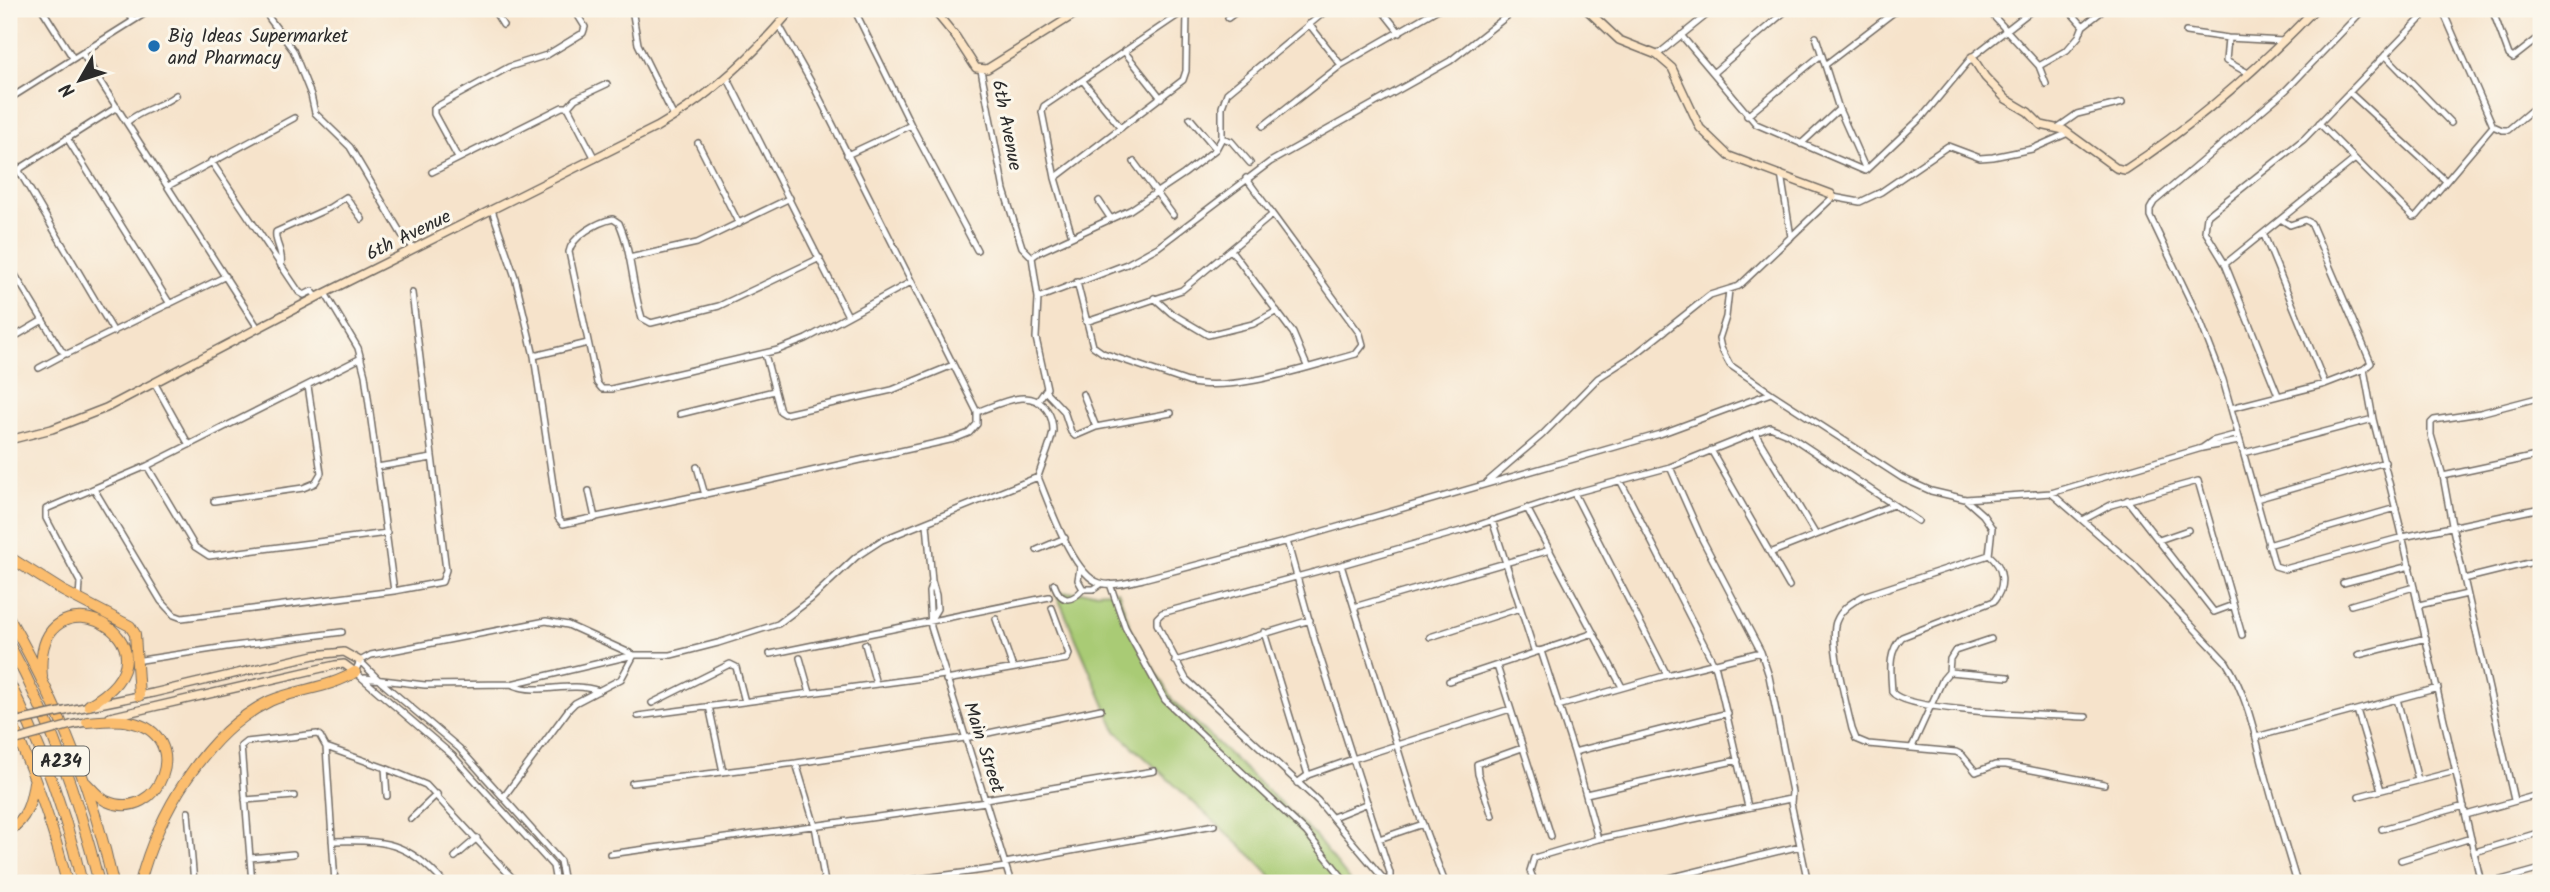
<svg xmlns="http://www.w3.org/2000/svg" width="2550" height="892" font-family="Kalam,sans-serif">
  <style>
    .green { fill: #a9cb74; stroke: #6a7b50; stroke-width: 2 }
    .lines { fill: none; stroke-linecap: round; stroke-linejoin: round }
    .street-casing { stroke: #726b63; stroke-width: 8 }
    .secondary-casing { stroke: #726b63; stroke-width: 10 }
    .highway-casing { stroke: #726b63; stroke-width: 12 }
    .street { stroke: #fff; stroke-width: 5 }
    .secondary { stroke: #fde5c5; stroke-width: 7 }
    .highway { stroke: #fbbd6e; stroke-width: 10 }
    .secondary-bridge-casing { stroke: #726b63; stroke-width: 10; stroke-linecap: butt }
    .secondary-bridge { stroke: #fde5c5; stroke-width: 7 }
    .poi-dot { fill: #1f6fb2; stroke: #fbf7ec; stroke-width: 2.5 }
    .labels { text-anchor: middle; stroke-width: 6; stroke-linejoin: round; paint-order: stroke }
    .shield { fill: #fbf7ec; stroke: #696865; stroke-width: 2 }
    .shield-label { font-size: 18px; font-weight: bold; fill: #2b2b2b }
    .poi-label { font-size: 19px; fill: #2b2b2b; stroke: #fbf7ec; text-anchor: start }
    .street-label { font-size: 19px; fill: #2b2b2b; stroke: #fbf7ec }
  </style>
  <rect width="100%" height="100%" fill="#fbf7ec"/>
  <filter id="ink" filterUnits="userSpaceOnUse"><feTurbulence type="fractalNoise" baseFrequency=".0143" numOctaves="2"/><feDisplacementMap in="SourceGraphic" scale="14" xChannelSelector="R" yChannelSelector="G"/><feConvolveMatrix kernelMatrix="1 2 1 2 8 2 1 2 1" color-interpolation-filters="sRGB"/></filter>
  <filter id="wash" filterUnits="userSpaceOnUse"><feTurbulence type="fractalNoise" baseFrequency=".00686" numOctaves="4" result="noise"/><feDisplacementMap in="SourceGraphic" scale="28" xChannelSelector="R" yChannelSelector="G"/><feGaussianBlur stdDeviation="1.57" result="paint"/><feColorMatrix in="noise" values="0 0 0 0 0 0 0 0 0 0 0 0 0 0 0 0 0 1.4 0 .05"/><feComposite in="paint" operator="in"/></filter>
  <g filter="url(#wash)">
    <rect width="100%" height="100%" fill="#f6e3cb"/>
    <path class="green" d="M1118 591 1132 632 1173 701 1314 835 1352 883H1277L1257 861 1116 731 1056 593Z"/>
  </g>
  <g filter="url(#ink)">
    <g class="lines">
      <g class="street-casing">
        <path id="street" d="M42 9 73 58
          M126 9 133 20
          M265 9 269 18 293 50 311 95 315 113 350 147 402 235 414 248
          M493 9 503 25
          M632 9 638 44 674 117
          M854 9 911 125 977 250
          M1381 9 1400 33
          M1987 9 2039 66 2046 84
          M2068 9 2083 26
          M2364 9 2286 90 2154 202 2150 209V216L2201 323 2223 380 2275 566 2285 569 2403 537 2541 508
          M2492 9 2509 55 2513 58 2541 36
          M1228 18 1240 9
          M1309 24 1341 65
          M2186 32 2228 38 2283 41
          M1681 35 1756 124 1865 171 1923 116 1972 57 2031 11
          M1816 37 1839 109 1866 170
          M2228 38 2226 61 2248 73
          M1124 51 1161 98
          M82 53 258 328
          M1657 55 1714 9
          M2385 55 2451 123
          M1825 65 1898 9
          M2039 66 2067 50 2079 36 2083 26 2101 12V9
          M981 70 1004 190 1022 247 1032 257
          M1713 73 1788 9
          M727 77 848 316
          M1083 81 1121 128
          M2350 93 2446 181
          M9 99 152 9
          M568 107 595 159
          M1747 116 1821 55
          M1190 118 1216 149
          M127 122C142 109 159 108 176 95
          M2319 123 2413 217 2417 216 2493 126 2442 9
          M1263 126 1341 65 1438 9
          M2493 126 2502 130H2508L2541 102
          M2057 128 2077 114 2122 103
          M67 138 170 304
          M1222 138 1231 141 1250 163
          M698 143 739 224
          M1801 144 1839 109
          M847 155 911 125
          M458 158 434 114V108L509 67 547 55 583 33 585 27 577 14
          M211 161 299 292 304 295 312 291 317 297
          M1134 162 1173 215
          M432 172 562 107H568L575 99 607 84
          M1781 174 1791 237
          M1055 178 1183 80 1186 71 1187 9 1044 106 1042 112 1055 178 1072 236
          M168 186 294 118
          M1099 201 1111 219
          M492 210 515 277 534 356 558 518 563 524 758 483 954 439 969 433 977 424V412L815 89 779 25
          M2282 220 2290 225 2305 220 2311 223 2371 363 2364 369
          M2264 235 2325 384
          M1231 250 1293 333 1307 366
          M629 258 697 243 790 198
          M820 258 719 306 651 323 642 318C632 287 632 252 619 223L613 219C598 222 572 236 569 252L597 383 602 389H611L778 350 806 339 911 282
          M2225 264 2355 159
          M9 265 61 350 67 354 226 276
          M281 266C284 251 274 243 276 232L329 208 346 197 362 219
          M1077 282 1093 346 1103 353 1188 382C1234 393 1310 366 1356 354L1363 345 1360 334 1246 178
          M1729 290 1726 317 1719 339 1721 348 1730 365 1771 393
          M325 293 358 348 365 375 394 591
          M1038 298 1032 257 1039 252 1130 210 1184 174 1216 149 1222 138V107L1227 93 1328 9
          M1154 298 1171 313 1208 335 1253 324 1277 311
          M1086 322 1182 290 1272 215
          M114 332 19 171 21 168 117 107
          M9 340 43 320
          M765 354 780 411 785 414 892 390 953 365
          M534 356 588 343
          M39 368 65 354
          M155 384 189 445
          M1046 392 1064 411 1071 432 1075 436 1096 427 1171 413
          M1083 394 1096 427
          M2278 395 2225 264 2205 231 2207 216 2304 139 2430 9
          M1038 401 1047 388 1036 338 1038 298 1127 264 1158 247 1270 162 1450 61 1516 9
          M2231 408 2325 384 2364 369 2373 419 2400 526 2481 883
          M977 412C999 404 1030 386 1047 410 1051 416 1053 423 1053 431 1051 446 1042 463 1038 477 1049 503 1073 576 1100 583 1113 587 1130 582 1143 579L1303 537 1660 434 1771 393 1902 478 1931 491 1965 499 2051 493 2202 448 2239 441
          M680 414 774 391
          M1755 433 1816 535
          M2202 448 2212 441 2238 434
          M1711 450 1789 586
          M2244 453 2373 419
          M147 466 195 547 209 556 387 533
          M377 467 432 458
          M697 467 705 495
          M1670 467 1702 539 1761 652 1769 676 1792 792 1791 803 1808 883
          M2443 476 2431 435V423L2434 420 2480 413 2541 397
          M1620 480 1716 668 1748 807
          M1487 482 1542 435 1598 378 1637 353 1710 295 1739 286 1833 197 1860 202 1881 192 1948 146 1980 158 1993 157 2032 149 2068 133
          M94 489 161 601 174 615 182 618 394 591 442 582 446 570 412 293
          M589 491 595 518
          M1574 493 1667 675
          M2051 493 2135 566 2226 662C2250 700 2256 742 2268 784 2277 818 2287 850 2297 883
          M1965 499 1983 515 1992 528 1989 555 1863 596C1851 603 1841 609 1836 622 1829 640 1847 707 1852 729L1856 739 1868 744 1956 752 1962 755 1976 772 1995 765H2006L2104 784
          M2256 499 2385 462
          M2127 500 2214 612 2233 605
          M214 501 303 488 315 483 321 473 308 386
          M1527 508 1622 687
          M1492 520 1534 650 1541 651 1574 752 1598 839
          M2083 520 2111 505 2198 481 2242 635
          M927 524 932 581 936 595 937 609 931 619
          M2159 540 2188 530
          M1287 541 1315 641 1353 759 1510 709
          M2268 545 2396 508
          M1037 550 1065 538
          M1770 553 1893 505
          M1989 555C2004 567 2006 586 1994 601L1902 637C1887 653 1891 672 1892 692 1906 713 2055 715 2086 717
          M1341 565 1414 801 1445 883
          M1080 568 1078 580 1083 589
          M2464 579 2541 560
          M932 581 929 592 931 627 1011 883
          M2343 583 2410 566
          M1054 584C1061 603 1071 603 1083 589H1094L1101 584
          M1110 584 1125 627 1165 700 1306 832 1347 883
          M79 600 80 582 46 518V509L147 466 361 358
          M2351 605 2414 587
          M2419 605 2467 594
          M1354 607 1550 550
          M996 619 1013 668
          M1264 632 1308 775
          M1430 637 1520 608
          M865 644 876 684
          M770 654 1049 597
          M2358 655 2426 638
          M800 658 810 693
          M135 661 226 647 342 632
          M360 661 381 682 459 748 560 861 564 883
          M1175 661 1310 620
          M1497 666 1551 836
          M1949 672 1950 659 1955 651 1991 639
          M365 678 425 685 511 684 634 655
          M946 680 1067 659 1069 654 1052 608
          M1449 681 1594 633
          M513 685C541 696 568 680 599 691
          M2397 699 2418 780
          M652 703 730 664 736 667 745 702
          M709 706 723 772
          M1558 706 1667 675 1761 652
          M2357 710 2381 790
          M638 716 945 675
          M2256 737 2438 688
          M326 747 385 768 426 785 517 883
          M1912 747 1943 679 1949 672 2008 677
          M1574 752 1728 713
          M796 763 815 826 825 883
          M385 768 387 796
          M632 783 796 763 965 738 1101 709
          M1297 783 1308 775 1353 759 1390 873V883
          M1586 794 1738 760
          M2359 796 2456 771
          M503 798 569 709 575 703 621 679 634 655H671L718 643 778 624 811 599 856 557 882 540 1038 477
          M985 799 1154 771
          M245 800 294 796
          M2514 800 2452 525 2443 476 2541 455
          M188 812 194 883
          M2466 815 2541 794
          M1492 816 1478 774 1477 764 1522 748
          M1333 817 1368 803
          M411 819 437 794
          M2382 829 2464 806
          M1379 839 1423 824
          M332 841C386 840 406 841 444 883
          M2475 852 2541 832
          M610 854 986 802
          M455 857 477 838
          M250 858 293 854
          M2401 860 2471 838
          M1005 863 1214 825
          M252 883 241 746 246 742 317 734 320 736 326 747 335 883
          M556 883 553 866 452 755 355 672 360 661 371 655 546 621 568 625 634 655
          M888 883 1006 867
          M1387 883 1318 801 1186 679 1157 624V618L1162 613 1341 565 1464 530 1574 493 1670 467 1770 427 1787 434 1918 521
          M1535 883 1530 871 1534 858 1598 839 1790 799
          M1649 883 1800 846
          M2490 883 2541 869"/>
      </g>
      <g class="secondary-casing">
        <path id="secondary" d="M933 9 956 37 976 68 987 69 1083 9
          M1586 9 1619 40 1657 55 1672 68 1700 128 1729 156 1831 194 1833 197
          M1972 57 1985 77 2006 99 2028 112 2041 125 2064 130 2116 168 2125 170C2194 125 2259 68 2315 9
          M9 440 52 429 106 408 325 293 657 127C709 97 754 55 792 9
          M65 711 153 693 314 655 344 652 360 661
          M110 717 335 665 344 664 355 672
          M71 725 91 721"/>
      </g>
      <g class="highway-casing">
        <path id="highway" d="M9 557 63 591 130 626 135 634 139 696
          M9 618C56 700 93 791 113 883
          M9 644C50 718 79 801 99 883
          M42 677C31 560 198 642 89 705
          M9 682C41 745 66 814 82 883
          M9 716C33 771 53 825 67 883
          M86 783C92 789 98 797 106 801 160 825 195 735 130 722 116 719 101 721 87 722
          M9 831C27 818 31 803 34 782
          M9 875 19 883
          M140 883C157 816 205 732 270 701 297 689 331 688 355 672"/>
      </g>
      <use href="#street" class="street"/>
      <use href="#secondary" class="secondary"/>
      <use href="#highway" class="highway"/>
      <g class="secondary-bridge-casing">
        <path id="secondary-bridge" d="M9 723 65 711
          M9 742 71 725"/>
      </g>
      <use href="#secondary-bridge" class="secondary-bridge"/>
    </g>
  </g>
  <circle class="poi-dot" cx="154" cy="46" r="7"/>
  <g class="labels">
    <rect class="shield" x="33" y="746.5" width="56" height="29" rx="5"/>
    <g class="shield-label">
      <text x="61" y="767">A234</text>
    </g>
    <g class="poi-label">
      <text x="168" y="42">Big Ideas Supermarket<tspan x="168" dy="22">and Pharmacy</tspan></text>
    </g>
    <g class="street-label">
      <text transform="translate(1008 125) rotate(79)" y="7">6th Avenue</text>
      <text transform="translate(408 234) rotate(-26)" y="7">6th Avenue</text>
      <text transform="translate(985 747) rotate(72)" y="7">Main Street</text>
    </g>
  </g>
  <rect width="2550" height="892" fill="none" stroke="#fbf7ec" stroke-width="35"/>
  <g transform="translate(80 80) rotate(231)" stroke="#fbf7ec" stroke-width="5" paint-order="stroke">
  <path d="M0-5L12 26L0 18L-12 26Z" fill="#2b2b2b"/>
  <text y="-10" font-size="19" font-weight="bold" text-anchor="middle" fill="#2b2b2b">N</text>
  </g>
</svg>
